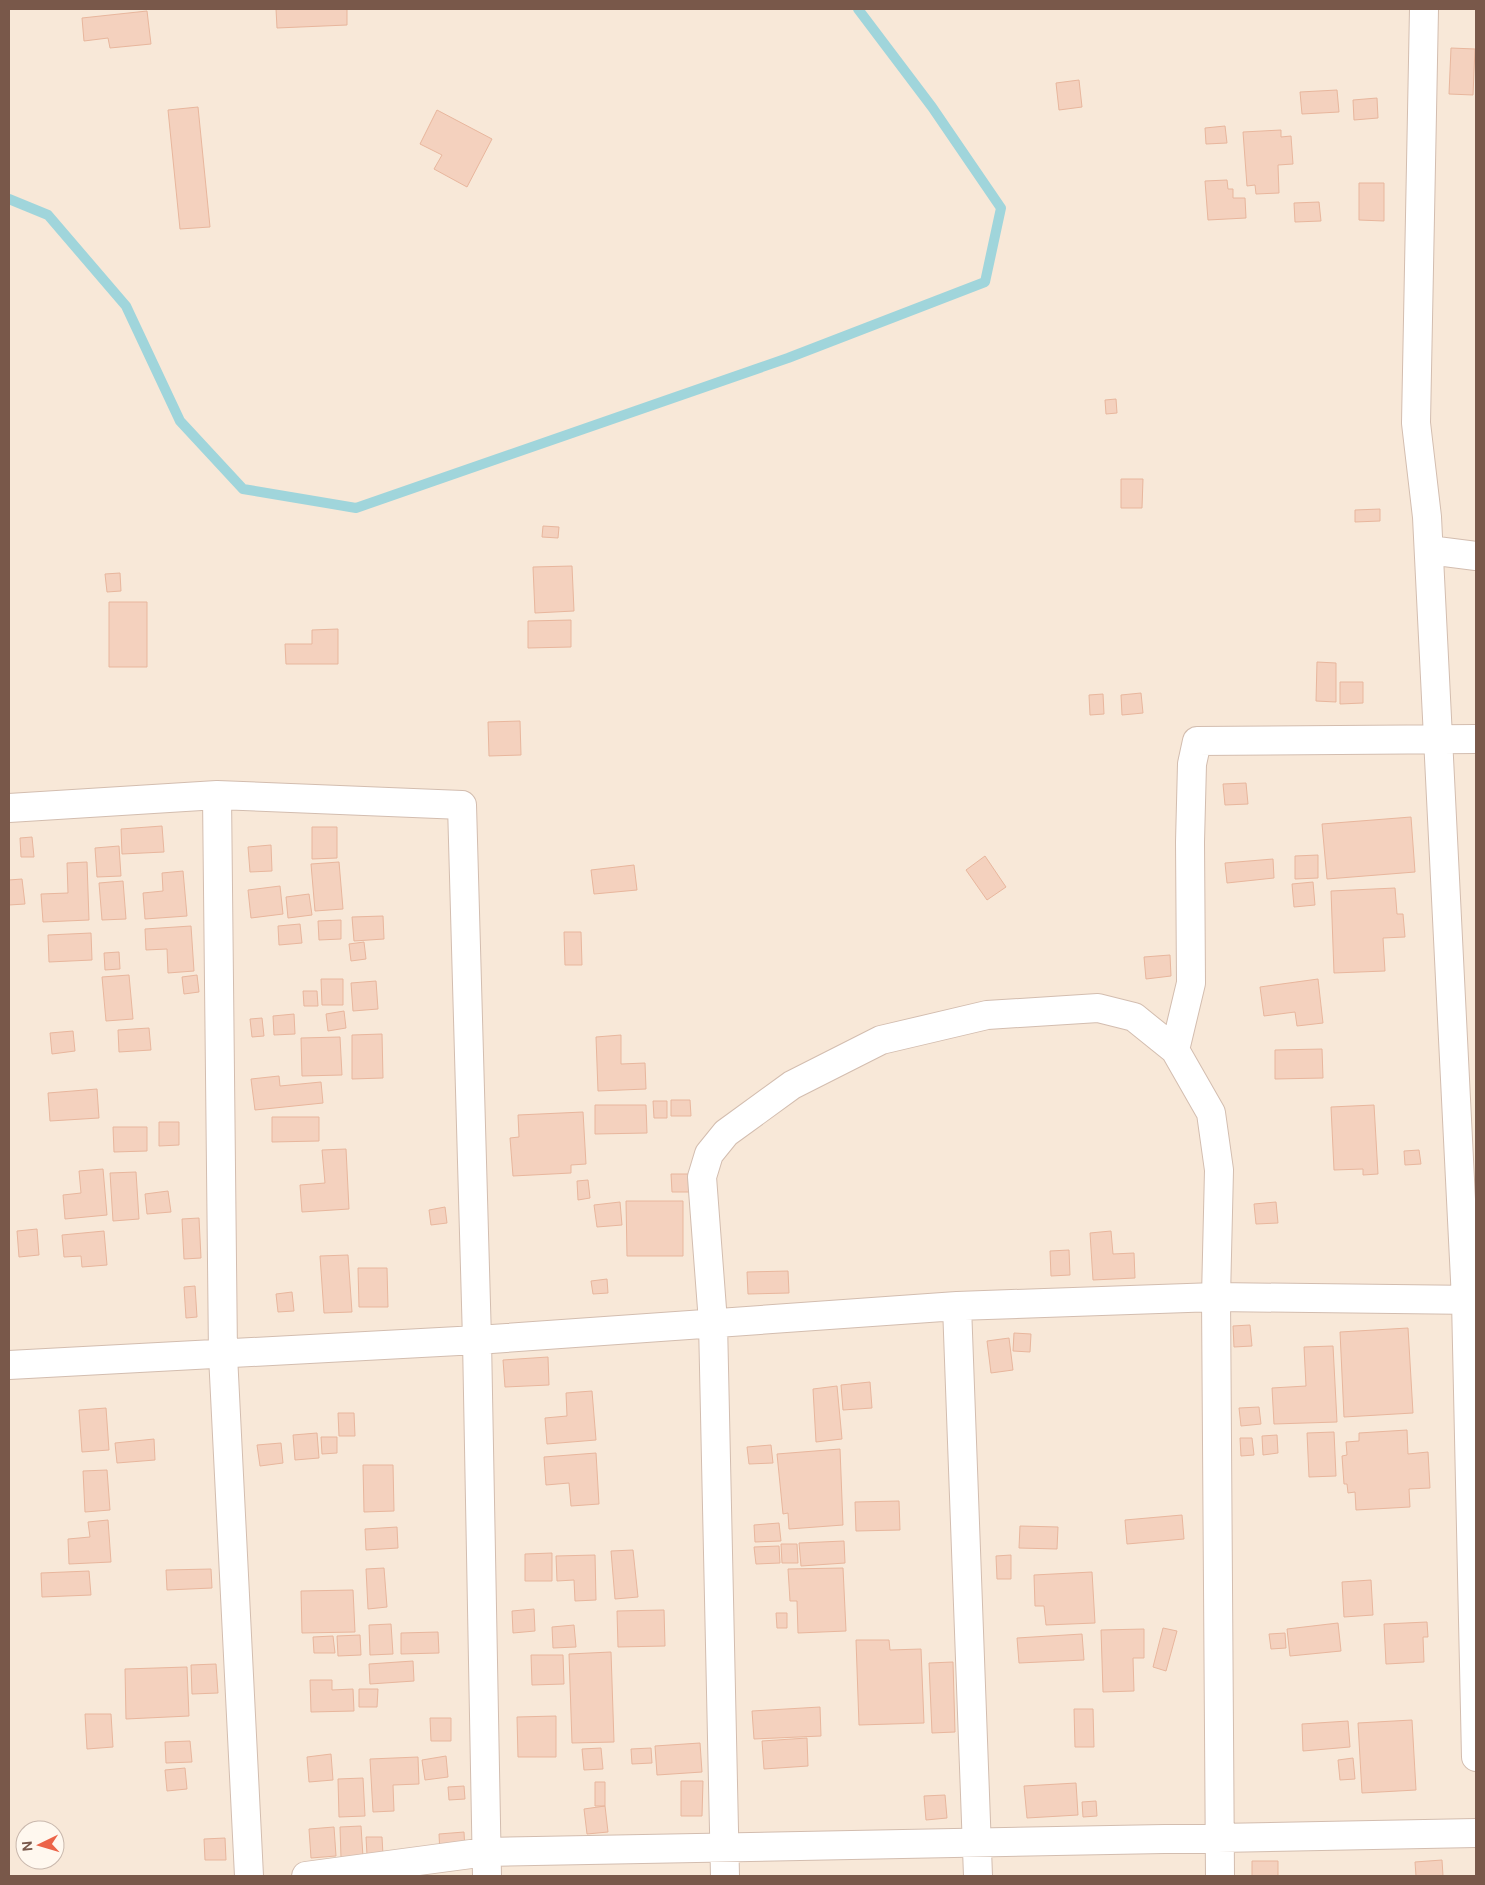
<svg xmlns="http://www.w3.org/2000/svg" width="1485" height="1885" font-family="'DM Sans',sans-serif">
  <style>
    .residential { fill: #f8e8d8; fill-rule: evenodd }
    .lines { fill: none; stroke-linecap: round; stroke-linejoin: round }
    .stream { stroke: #a0d5db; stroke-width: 10 }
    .building { fill: #f4d1be; stroke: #e8b69d }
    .minor-casing { stroke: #d3bdaf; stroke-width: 30 }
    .minor { stroke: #fff; stroke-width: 28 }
  </style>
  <rect width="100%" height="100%" fill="#fdf4e8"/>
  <path class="residential" d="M9 9H1476V1876H9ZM25 1830H55V1860H25Z"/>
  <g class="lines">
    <path class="stream" d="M9 199 48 215 126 306 180 421 243 489 356 508 788 358 985 282 1001 208 932 107 858 9"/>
  </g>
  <path class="building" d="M276 9H347V25L277 28Z
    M147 11 151 44 110 48 108 38 84 41 82 18Z
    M1451 48 1475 49 1473 95 1449 94Z
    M1079 80 1082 107 1059 110 1056 83Z
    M1337 90 1339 112 1302 114 1300 92Z
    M1377 98 1378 118 1354 120 1353 100Z
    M198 107 210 227 180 229 168 110Z
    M437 110 492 139 467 187 434 169 442 155 420 144Z
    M1225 126 1227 143 1206 144 1205 128Z
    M1281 130V137L1291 136 1293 164 1278 165 1279 193 1256 194 1255 185 1247 186 1243 132Z
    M1227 180 1228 189H1233V198H1245L1246 218 1208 220 1205 181Z
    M1359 183H1384V221L1359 220Z
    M1319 202 1321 221 1295 222 1294 203Z
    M1116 399 1117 413 1106 414 1105 400Z
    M1121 479H1143L1142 508H1121Z
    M1380 509V521L1355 522V510Z
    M543 526 559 527 558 538 542 537Z
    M572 566 574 611 535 613 533 567Z
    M120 573 121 591 107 592 105 574Z
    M109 602H147V667H109Z
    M571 620V647L528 648V621Z
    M338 629V664H286L285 644H312V630Z
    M1317 662 1336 663V702L1316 701Z
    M1340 682H1363V703L1340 704Z
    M1141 693 1143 713 1122 715 1121 695Z
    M1103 694 1104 714 1090 715 1089 695Z
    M520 721 521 755 489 756 488 722Z
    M1246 783 1248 804 1225 805 1223 784Z
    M1411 817 1415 872 1327 879 1322 824Z
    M162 826 164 852 122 854 121 829Z
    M312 827H337V858L312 859Z
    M32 837 34 857H21L20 838Z
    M271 845 272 871 250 872 248 847Z
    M119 846 121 876 97 877 95 848Z
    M1318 855V878L1295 879V856Z
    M985 856 1006 887 987 900 966 870Z
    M1273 859 1274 878 1227 883 1225 863Z
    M87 862 89 920 43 922 41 894 68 893 67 863Z
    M339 862 343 909 315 911 311 864Z
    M634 865 637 890 594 894 591 870Z
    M183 871 187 916 145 919 143 893 163 891 162 873Z
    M22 879 25 904 9 905V880Z
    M123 881 126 919 102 920 99 883Z
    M1313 882 1315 905 1294 907 1292 884Z
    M280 886 283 914 251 918 248 890Z
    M1395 888 1397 914H1403L1405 937 1383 938 1385 971 1334 973 1331 891Z
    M309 894 312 915 288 918 286 897Z
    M383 916 384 939 354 941 352 917Z
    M341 920V939L319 940 318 921Z
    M300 924 302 943 279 945 278 926Z
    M191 926 194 971 168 973 167 949 146 950 145 929Z
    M564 932H581L582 965H565Z
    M91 933 92 960 49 962 48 935Z
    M364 942 366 959 351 961 349 944Z
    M119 952 120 969 105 970 104 953Z
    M1170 955 1171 976 1146 979 1144 957Z
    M129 975 133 1019 106 1021 102 977Z
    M197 975 199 992 184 994 182 977Z
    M321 979H343V1005H322Z
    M1318 979 1323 1023 1297 1026 1295 1012 1264 1016 1260 987Z
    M376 981 378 1009 353 1011 351 983Z
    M303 991H317L318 1006H304Z
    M344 1011 346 1028 328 1031 326 1014Z
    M294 1014 295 1034 274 1035 273 1016Z
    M262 1018 264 1036 252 1037 250 1019Z
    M149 1028 151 1050 119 1052 118 1030Z
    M73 1031 75 1051 52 1054 50 1033Z
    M382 1034 383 1078 352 1079V1035Z
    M621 1035V1064L645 1063 646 1089 598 1091 596 1037Z
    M340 1037 342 1075 302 1076 301 1038Z
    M1322 1049 1323 1078 1275 1079V1050Z
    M279 1076 280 1086 321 1082 323 1103 255 1110 251 1079Z
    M97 1089 99 1118 50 1121 48 1093Z
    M671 1100H690L691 1116H671Z
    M653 1101H667V1118H654Z
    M595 1105H646L647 1133 595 1134Z
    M1374 1105 1378 1174 1363 1175V1169L1334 1170 1331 1107Z
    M583 1112 586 1164 571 1165V1173L513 1176 510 1138 519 1137 518 1115Z
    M272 1117H319V1141L272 1142Z
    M159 1122H179V1145L159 1146Z
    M113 1127H147V1151L114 1152Z
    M346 1149 349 1209 302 1212 300 1185 325 1183 322 1150Z
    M1419 1150 1421 1164 1405 1165 1404 1151Z
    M103 1169 107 1215 65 1219 63 1195 81 1193 79 1171Z
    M136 1172 139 1219 113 1221 110 1173Z
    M671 1174H689V1192H672Z
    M588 1180 590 1198 578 1200 577 1181Z
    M168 1191 171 1212 147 1214 145 1194Z
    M626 1201H683V1256H627Z
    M620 1202 622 1225 597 1227 594 1205Z
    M1276 1202 1278 1223 1256 1224 1254 1204Z
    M445 1207 447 1223 431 1225 429 1210Z
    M199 1218 201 1258 184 1259 182 1219Z
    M37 1229 39 1255 19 1257 17 1231Z
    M104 1231 107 1265 82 1267 81 1256 64 1257 62 1235Z
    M1111 1231 1113 1254 1134 1253 1135 1278 1093 1280 1090 1233Z
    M1069 1250 1070 1275 1051 1276 1050 1251Z
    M348 1255 352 1312 324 1313 320 1256Z
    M358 1268H387L388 1307H359Z
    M788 1271 789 1293 748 1294 747 1272Z
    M607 1279 608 1293 593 1294 591 1281Z
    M195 1286 197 1317 186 1318 184 1287Z
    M292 1292 294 1311 278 1312 276 1294Z
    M1250 1325 1252 1346 1234 1347 1233 1326Z
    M1408 1328 1413 1413 1344 1417 1340 1332Z
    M1014 1333 1031 1334 1030 1352 1013 1351Z
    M1009 1338 1013 1370 991 1373 987 1341Z
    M1333 1346 1337 1422 1274 1424 1272 1388 1306 1386 1304 1347Z
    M548 1357 549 1385 505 1387 503 1360Z
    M870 1382 872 1408 843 1410 841 1385Z
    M837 1386 842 1439 816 1442 813 1389Z
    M592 1391 596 1440 547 1444 545 1418 567 1416 566 1393Z
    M1259 1407 1261 1424 1241 1426 1239 1408Z
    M106 1408 109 1450 82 1452 79 1410Z
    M338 1413H354L355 1436H339Z
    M1407 1430 1408 1454 1428 1452 1430 1488 1409 1489 1410 1507 1356 1510 1355 1492 1348 1493 1347 1484H1344L1342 1456 1347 1455 1346 1442 1359 1441V1433Z
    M1334 1432 1336 1476 1309 1477 1307 1433Z
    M317 1433 319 1458 295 1460 293 1435Z
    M1277 1435 1278 1453 1263 1455 1262 1436Z
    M321 1437H337V1453L322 1454Z
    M1240 1438H1252L1254 1455 1241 1456Z
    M154 1439 155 1460 117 1463 115 1443Z
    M281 1443 283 1463 260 1466 257 1445Z
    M771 1445 773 1463 749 1464 747 1447Z
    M840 1449 843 1525 789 1529 788 1513 783 1514 777 1454Z
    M596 1453 599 1504 571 1506 569 1483 546 1485 544 1457Z
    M363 1465H393L394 1511 364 1512Z
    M107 1470 110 1510 85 1512 83 1471Z
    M899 1501 900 1530 856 1531 855 1502Z
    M1182 1515 1184 1539 1127 1544 1125 1520Z
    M108 1520 111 1562 69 1564 68 1539 90 1537 88 1522Z
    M779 1523 781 1541 755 1542 754 1525Z
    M1020 1526 1058 1527 1057 1549 1019 1548Z
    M397 1527 398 1548 366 1550 365 1529Z
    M844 1541 845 1563 801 1566 799 1543Z
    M781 1544H797L798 1563H782Z
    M779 1546 780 1563 756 1564 754 1547Z
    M633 1550 638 1597 615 1599 611 1551Z
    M552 1553V1581H525V1554Z
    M595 1555 596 1600 575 1601 574 1580 557 1581 556 1556Z
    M1011 1555V1579H997L996 1556Z
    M384 1568 387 1607 368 1609 366 1569Z
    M843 1568 846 1631 798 1633 797 1601H790L788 1569Z
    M211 1569 212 1588 167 1590 166 1570Z
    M89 1571 91 1595 42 1597 41 1573Z
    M1092 1572 1095 1623 1046 1625 1044 1606H1035L1034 1575Z
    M1371 1580 1373 1615 1344 1617 1342 1582Z
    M353 1590 355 1632 302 1633 301 1591Z
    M534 1609 535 1631 513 1633 512 1611Z
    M664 1610 665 1646 618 1647 617 1611Z
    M776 1613H787V1628H777Z
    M1427 1622 1428 1637H1423L1424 1662 1386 1664 1384 1624Z
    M1338 1623 1341 1651 1290 1656 1287 1629Z
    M391 1624 393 1654 370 1655 369 1625Z
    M574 1625 576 1647 553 1648 552 1627Z
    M1163 1628 1177 1631 1166 1671 1153 1667Z
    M1144 1629V1658H1133L1134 1691 1103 1692 1101 1630Z
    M438 1632 439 1653 401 1654V1633Z
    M1285 1633 1286 1648 1271 1649 1269 1634Z
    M1082 1634 1084 1660 1019 1663 1017 1638Z
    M360 1635 361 1655 338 1656 337 1636Z
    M333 1636 335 1653H314L313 1637Z
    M856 1640H889L890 1650 921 1649 924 1723 859 1725Z
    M611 1652 614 1742 572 1743 569 1654Z
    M531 1655H563L564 1684 532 1685Z
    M413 1661 414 1681 370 1684 369 1664Z
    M953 1662 955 1732 932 1733 929 1663Z
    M216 1664 218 1693 192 1694 191 1665Z
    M187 1667 189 1716 126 1719 125 1669Z
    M310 1680H332V1690L353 1689 354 1711 311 1712Z
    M359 1689H378L377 1707H359Z
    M820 1707 821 1736 754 1739 752 1711Z
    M1074 1709H1093L1094 1747H1075Z
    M85 1714H111L113 1747 87 1749Z
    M556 1716V1757H518L517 1717Z
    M430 1718H451V1741H431Z
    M1412 1720 1416 1790 1362 1793 1358 1723Z
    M1348 1721 1350 1747 1303 1751 1302 1724Z
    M807 1738 808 1766 764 1769 762 1741Z
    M190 1741 192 1762 166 1763 165 1742Z
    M700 1743 702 1772 657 1775 655 1746Z
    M601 1748 603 1769 584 1770 582 1749Z
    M651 1748 652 1763 632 1764 631 1749Z
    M331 1754 333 1780 309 1782 307 1757Z
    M446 1756 448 1777 425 1780 422 1760Z
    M418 1757 419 1784 393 1785 394 1811 373 1812 370 1759Z
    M1353 1758 1355 1779 1340 1780 1338 1760Z
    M185 1768 187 1789 167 1791 165 1770Z
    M363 1778 365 1816 339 1817 338 1779Z
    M681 1781H703L702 1816H681Z
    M595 1782H605V1806H595Z
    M1076 1783 1078 1815 1027 1818 1024 1786Z
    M464 1786 465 1799 449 1800 448 1787Z
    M945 1795 947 1818 926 1820 924 1796Z
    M1096 1801 1097 1816 1083 1817 1082 1802Z
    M605 1806 608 1832 587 1834 584 1809Z
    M361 1826 363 1857 341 1858 340 1827Z
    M334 1827 336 1856 311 1858 309 1829Z
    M464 1832 465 1851 440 1854 439 1834Z
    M366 1837H382L383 1855H367Z
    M225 1838 226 1860H205L204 1839Z
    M1442 1860 1443 1876H1416L1415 1862Z
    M1252 1861H1278V1876H1252Z"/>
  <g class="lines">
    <g class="minor-casing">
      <path id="minor" d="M1424 9 1416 423 1427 517 1466 1300 1476 1757
        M1429 550 1476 556
        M217 795 223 1355 249 1876
        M9 808 217 795 462 805 477 1340 487 1876
        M1175 1050 1191 983 1190 842 1192 764 1197 741 1476 739
        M957 1306 978 1876
        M9 1365 477 1340 957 1306 1216 1297 1476 1300
        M306 1876 486 1852 1476 1833
        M725 1876 713 1322 702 1177 709 1154 726 1133 792 1085 881 1040 987 1015 1098 1008 1134 1017 1175 1050 1211 1113 1219 1170 1216 1297 1220 1876"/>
    </g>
    <use href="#minor" class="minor"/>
  </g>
  <rect width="1485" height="1885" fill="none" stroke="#79584a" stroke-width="20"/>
  <g transform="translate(40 1845) rotate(265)"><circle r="24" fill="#fff8ef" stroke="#c9b8ad"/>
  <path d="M0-4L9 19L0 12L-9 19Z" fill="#ec6448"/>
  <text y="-8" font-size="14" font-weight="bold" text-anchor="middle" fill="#79584a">N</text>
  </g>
</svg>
